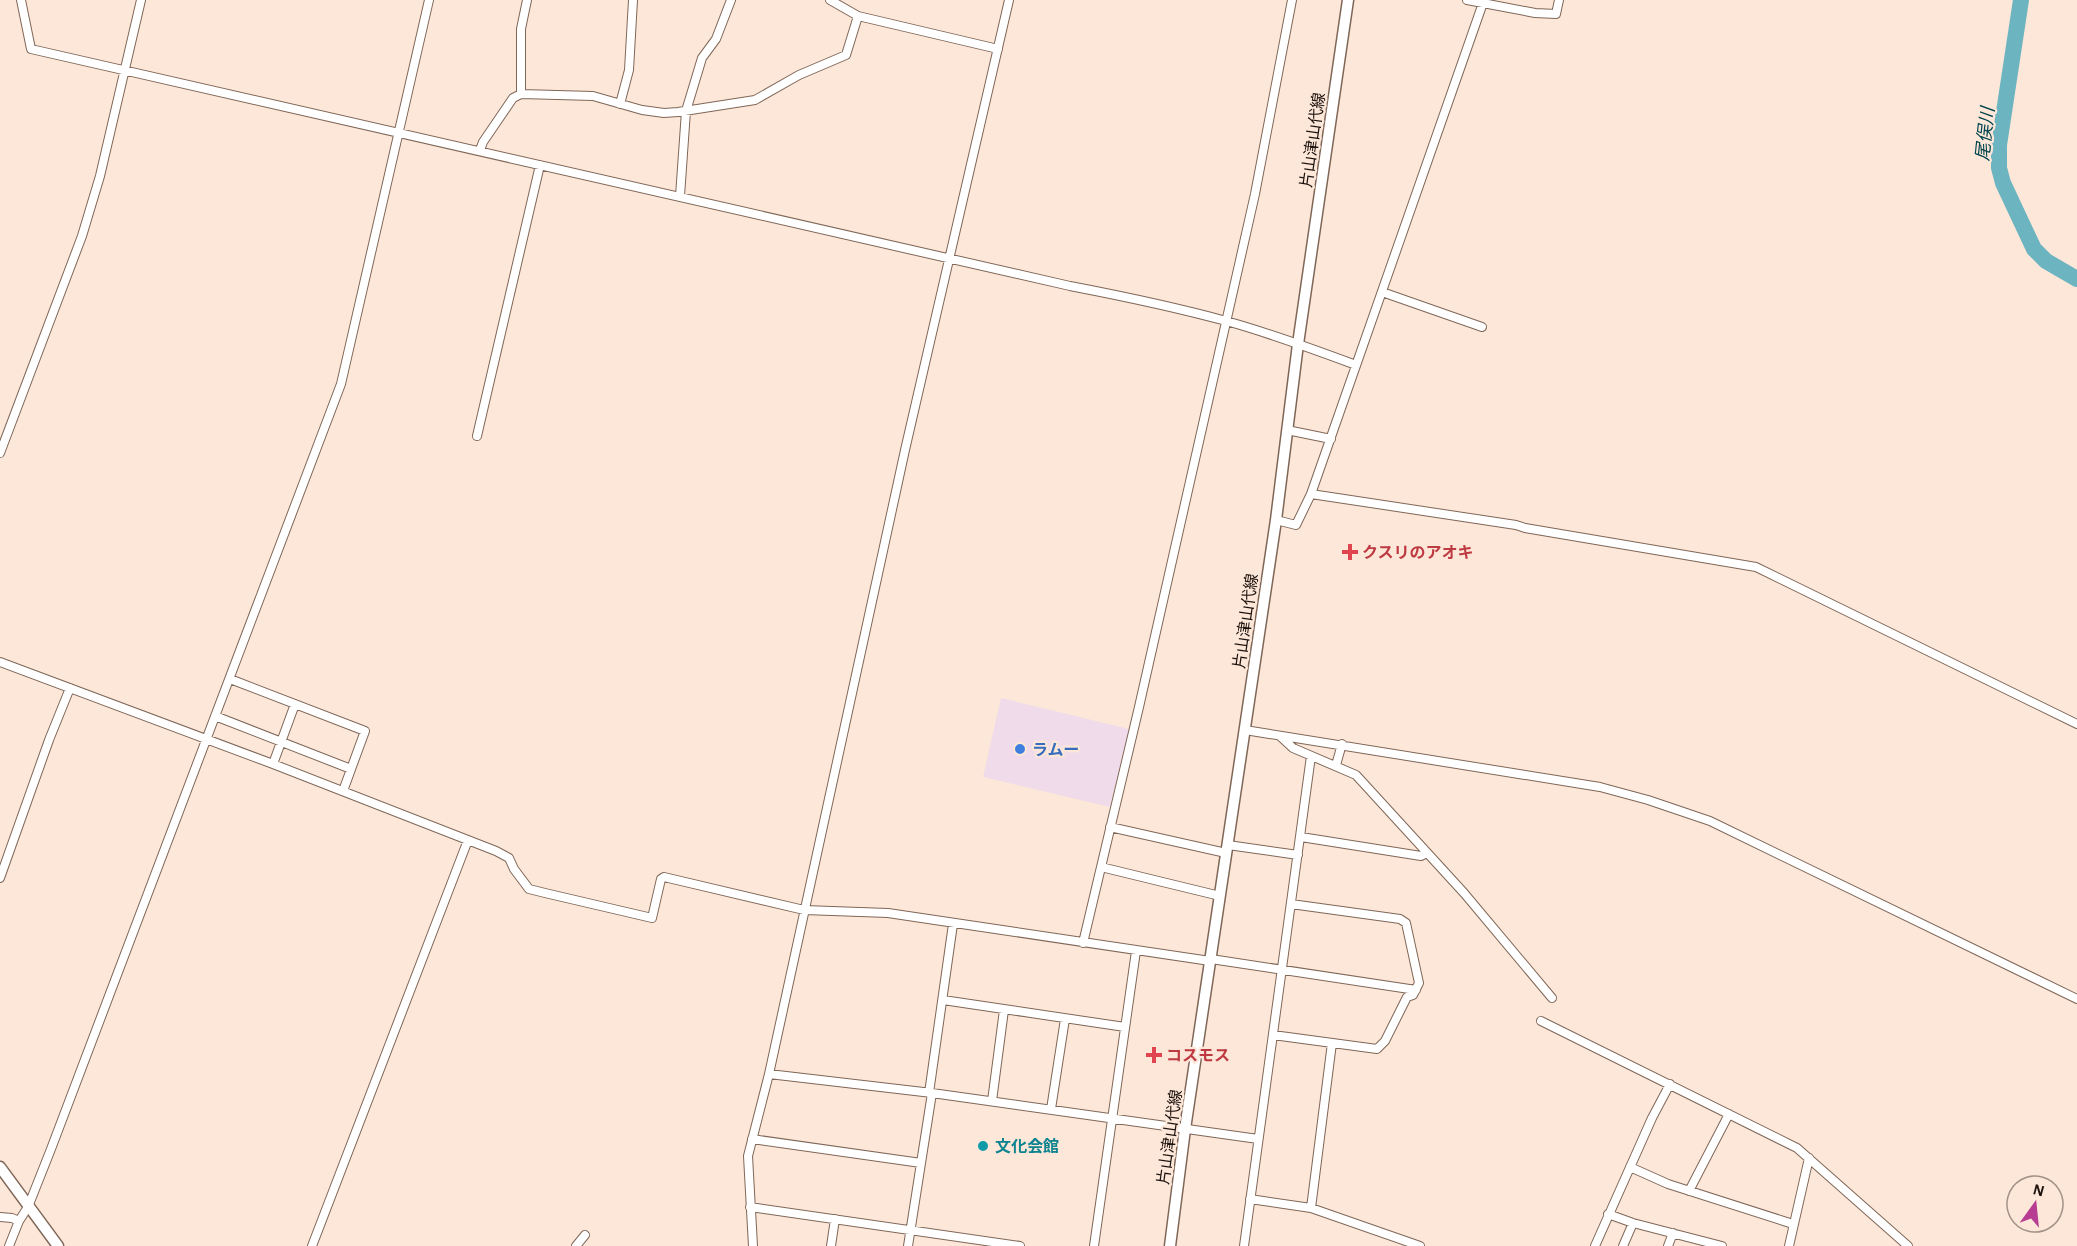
<svg xmlns="http://www.w3.org/2000/svg" width="2077" height="1246" font-family="'Alegreya Sans','Noto Sans JP',sans-serif">
  <style>
    .commercial { fill: #efdbea }
    .lines { fill: none; stroke-linecap: round; stroke-linejoin: round }
    .river { stroke: #6db4c1; stroke-width: 16 }
    .minor-casing { stroke: #7f6758; stroke-width: 10 }
    .major-casing { stroke: #7f6758; stroke-width: 13 }
    .minor { stroke: #fff; stroke-width: 8 }
    .major { stroke: #fff; stroke-width: 10 }
    .health-dot { fill: #e0444e; stroke: #fde7d9; stroke-width: 2 }
    .shop-dot { fill: #3f7fe0; stroke: #fde7d9; stroke-width: 2 }
    .culture-dot { fill: #0f9aa8; stroke: #fde7d9; stroke-width: 2 }
    .labels { text-anchor: middle; stroke-width: 4.5; stroke-linejoin: round; paint-order: stroke }
    .street-label { font-size: 16px; fill: #1d130e; stroke: #fde7d9 }
    .health-label { font-size: 16px; font-weight: bold; fill: #be3a42; stroke: #fde7d9; text-anchor: start }
    .shop-label { font-size: 16px; font-weight: bold; fill: #366cbe; stroke: #fde7d9; text-anchor: start }
    .culture-label { font-size: 16px; font-weight: bold; fill: #0d838f; stroke: #fde7d9; text-anchor: start }
    .water-label { font-size: 18px; font-style: italic; fill: #00444d; stroke: #fde7d9 }
  </style>
  <rect width="100%" height="100%" fill="#fde7d9"/>
  <path class="commercial" d="M1001 698 1129 729 1110 807 983 777Z"/>
  <g class="lines">
    <path class="river" d="M2021 0 1999 145V168L2003 183 2034 249 2046 261 2077 279"/>
    <g class="minor-casing">
      <path id="minor" d="M21 0 31 49 1070 286C1122 296 1175 307 1226 321 1270 333 1313 349 1356 365
        M830 0 858 16 998 49
        M1467 0 1535 13 1556 14 1559 0
        M521 94V29L527 0
        M620 104 629 70 633 0
        M480 150 483 142 513 98 521 94 593 96 642 110 664 113 678 112 755 100 799 75 846 55 858 16
        M680 196 686 111 702 58 716 39 731 0
        M1382 292 1482 327
        M1287 430 1331 439
        M477 436 540 165
        M0 453 82 236 100 176 141 0
        M1311 494 1516 525 1525 528 1756 567 2077 724
        M1276 520 1296 525 1311 494 1484 0
        M0 662 273 764 496 851 509 858 514 869 529 889 545 893 652 918 661 879 664 877 804 910 888 913 1210 961
        M230 679 365 731 343 791
        M215 716 351 769
        M1245 730 1600 787 1648 800 1710 821 2077 999
        M1280 736 1293 748 1356 775 1464 893 1552 998
        M273 764 295 704
        M1336 765 1342 744
        M1110 827 1226 853
        M1301 837 1421 856 1427 853
        M1228 845 1298 855
        M1101 867 1220 896
        M0 878 49 740 70 688
        M1083 943 1139 707 1255 194 1292 0
        M1211 959 1416 990
        M943 1000 1125 1027
        M1541 1021 1797 1148 1908 1246
        M1273 1035 1377 1049 1385 1041 1407 997 1413 995 1419 983 1406 923 1400 919 1291 904
        M769 1074 932 1093 1258 1139
        M929 1093 953 924
        M992 1101 1004 1010
        M1051 1109 1065 1019
        M752 1139 921 1163
        M1630 1167 1668 1184 1793 1224
        M1689 1191 1729 1114
        M1250 1199 1311 1208 1420 1246
        M750 1207 1020 1246
        M1311 1208 1332 1043
        M1608 1214 1633 1223 1722 1246
        M0 1217 12 1218 19 1221
        M9 1246 19 1221 28 1207 51 1149 341 384 429 0
        M312 1246 468 840
        M576 1246 585 1235
        M753 1246 748 1156 769 1074 905 450 1009 0
        M831 1246 835 1219
        M908 1246 932 1093
        M1094 1246 1136 951
        M1244 1246 1311 756
        M1595 1246 1652 1118 1670 1084
        M1623 1246 1633 1223
        M1668 1246 1673 1233
        M1789 1246 1809 1158"/>
    </g>
    <g class="major-casing">
      <path id="major" d="M0 1167 58 1246
        M1170 1246 1185 1129 1276 520 1298 344 1348 0"/>
    </g>
    <use href="#minor" class="minor"/>
    <use href="#major" class="major"/>
  </g>
  <g class="health-dot">
    <path d="M1347 543h6v6h6v6h-6v6h-6v-6h-6v-6h6z"/>
    <path d="M1151 1046h6v6h6v6h-6v6h-6v-6h-6v-6h6z"/>
  </g>
  <circle class="shop-dot" cx="1020" cy="749" r="6"/>
  <circle class="culture-dot" cx="983" cy="1146" r="6"/>
  <g class="labels">
    <g class="street-label">
      <text transform="translate(1312 140) rotate(-82)" y="6">片山津山代線</text>
      <text transform="translate(1245 621) rotate(-82)" y="6">片山津山代線</text>
      <text transform="translate(1169 1137) rotate(-82)" y="6">片山津山代線</text>
    </g>
    <g class="health-label">
      <text x="1362" y="558">クスリのアオキ</text>
      <text x="1166" y="1061">コスモス</text>
    </g>
    <g class="shop-label">
      <text x="1032" y="755">ラムー</text>
    </g>
    <g class="culture-label">
      <text x="995" y="1152">文化会館</text>
    </g>
    <g class="water-label">
      <text transform="translate(1985 134) rotate(-84)" y="6">尾俣川</text>
    </g>
  </g>
  <g transform="translate(2035 1204) rotate(15)"><circle r="28" fill="#fde7d9" stroke="#a39288" stroke-width="1.5"/>
  <path d="M0-4.5L10 22L0 15L-10 22Z" fill="#b63d91"/>
  <text y="-9" font-size="16" font-weight="bold" text-anchor="middle" fill="#1d130e">N</text>
  </g>
</svg>
